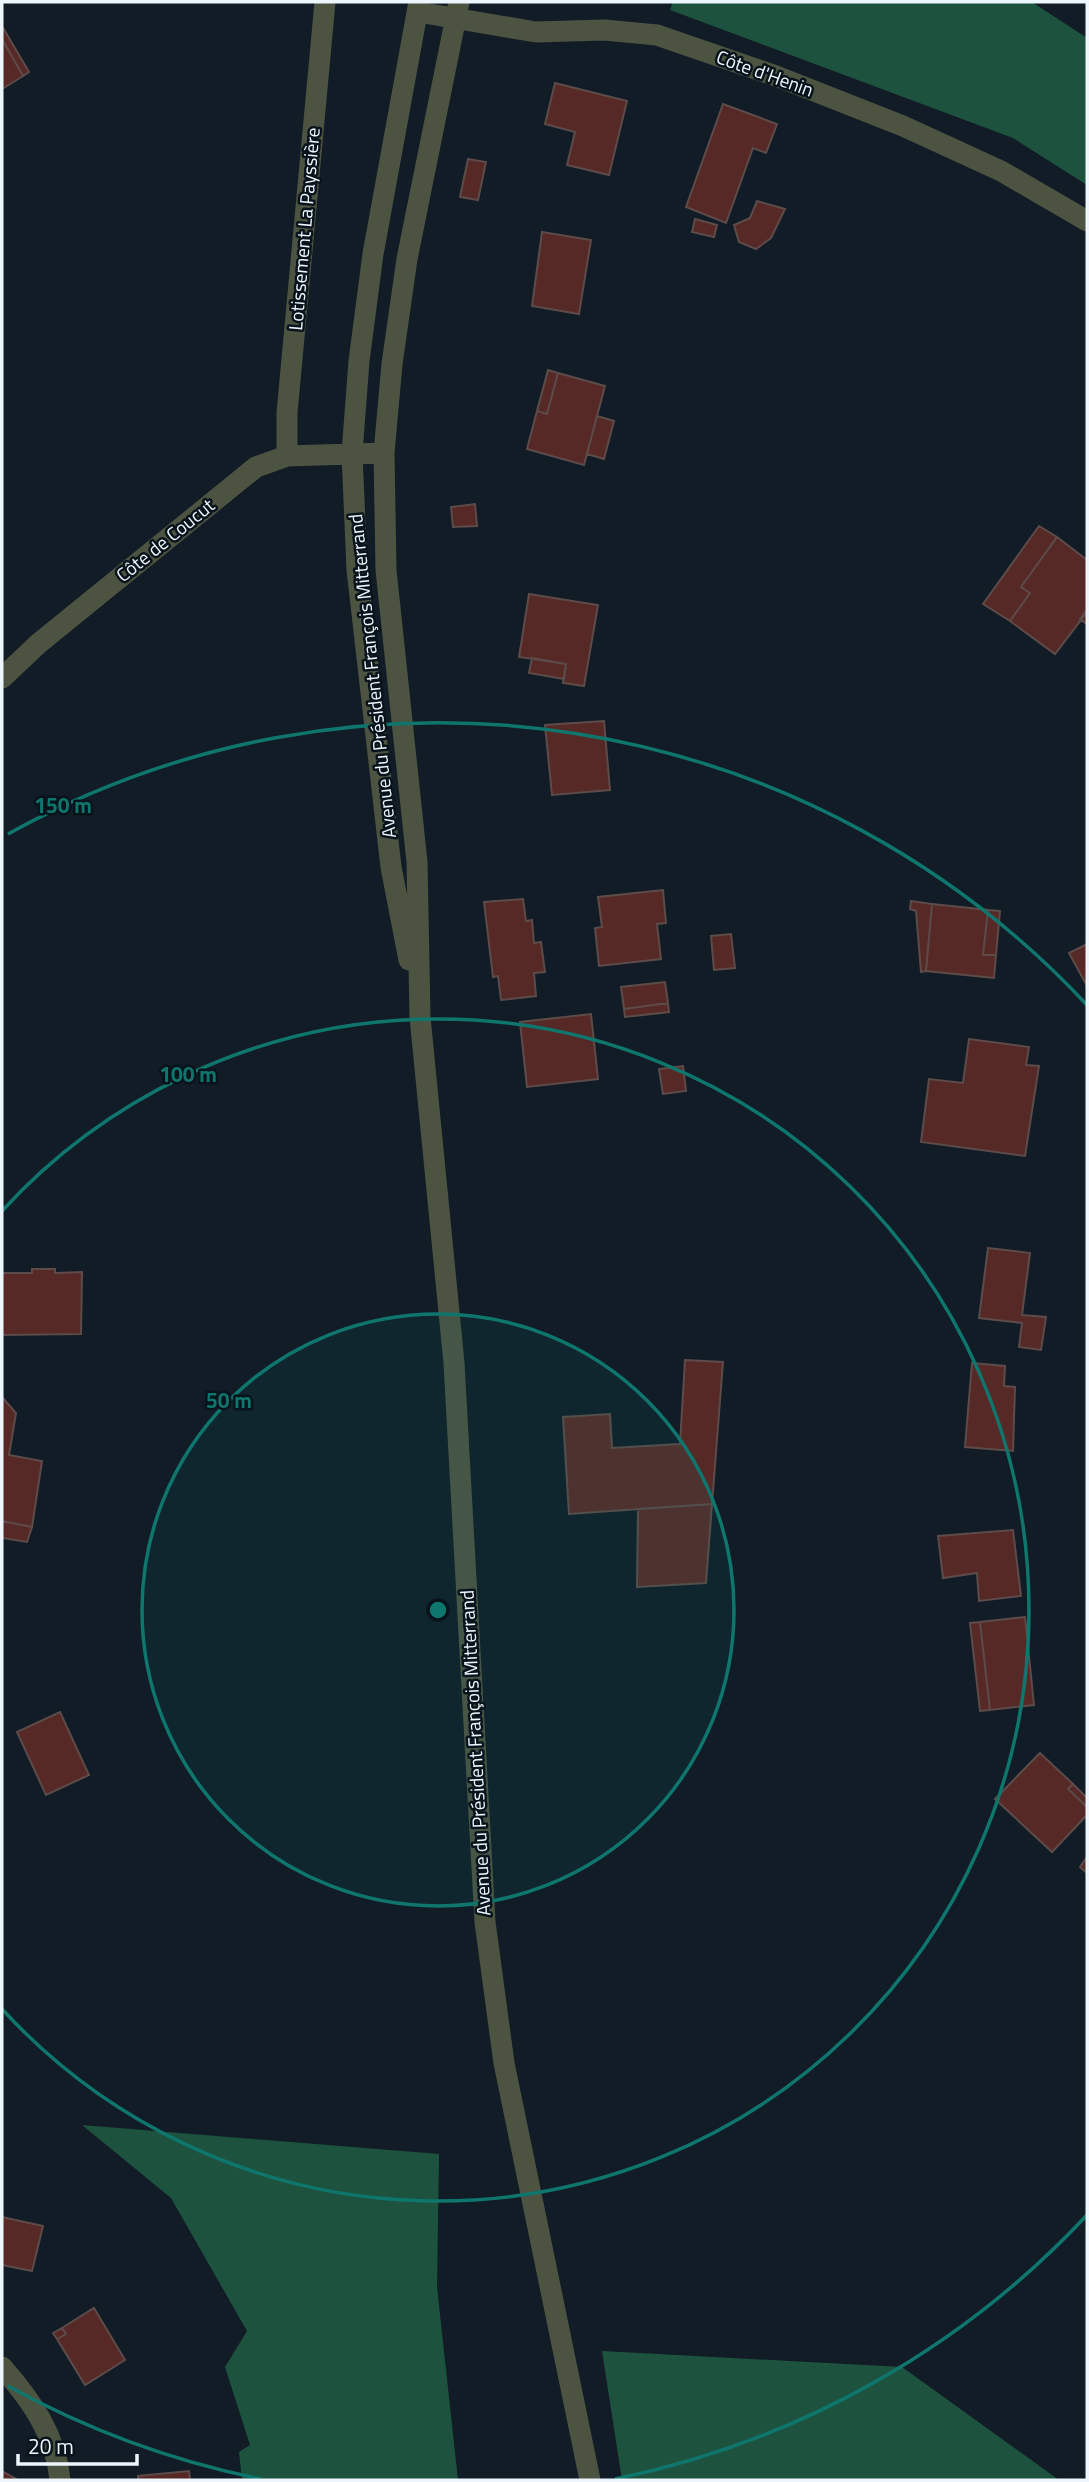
<svg xmlns="http://www.w3.org/2000/svg" width="1089" height="2482" font-family="'Titillium Web',sans-serif">
  <style>
    .forest { fill: #1d533e }
    .building { fill: #562927; stroke: #5d4b49; stroke-width: 2 }
    .lines { fill: none; stroke-linecap: round; stroke-linejoin: round }
    .minor { stroke: #4d5341; stroke-width: 21 }
    .ring { fill: none; stroke: #0f766e; stroke-width: 3.5 }
    .labels { text-anchor: middle; stroke-width: 5; stroke-linejoin: round; paint-order: stroke }
    .street-label { font-size: 19px; fill: #eef6fd; stroke: #08131c }
    .centre { fill: #0f766e; stroke: #08131c; stroke-width: 3.5 }
    .ring-label { font-size: 21px; text-anchor: middle; font-weight: bold; fill: #0f766e; stroke: #08131c; stroke-width: 5; stroke-linejoin: round; paint-order: stroke }
  </style>
  <rect width="100%" height="100%" fill="#111c26"/>
  <path class="forest" d="M673 2H1032L1087 38V185L1013 138 670 10Z
    M82 2125 439 2154 437 2287 458 2480H242L239 2452 250 2445 225 2367 247 2331 171 2198Z
    M602 2351 902 2367 1059 2480H622Z"/>
  <path class="building" d="M2 26 29 72 23 76 2 39Z
    M2 39 23 76 2 89Z
    M555 83 627 101 609 175 567 165 575 132 545 124Z
    M723 104 777 124 766 153 753 148 726 223 686 207Z
    M468 159 486 162 478 200 460 197Z
    M757 201 785 209 771 238 756 249 739 242 734 225 750 218Z
    M695 219 717 225 714 237 692 232Z
    M542 232 591 240 579 314 532 306Z
    M548 370 558 373 547 414 537 411Z
    M558 373 605 386 584 465 527 449 537 411 547 414Z
    M597 416 614 421 604 459 587 454Z
    M475 504 477 526 453 527 451 507Z
    M1039 526 1057 537 1021 587 1030 593 1010 621 983 604Z
    M1057 537 1087 560V612L1055 654 1010 621 1030 593 1021 587Z
    M529 594 598 605 584 686 563 683 566 664 519 657Z
    M1086 611 1087 612V624L1080 619Z
    M532 658 566 664 564 679 529 673Z
    M604 721 610 790 552 795 545 725Z
    M663 890 666 923 657 924 661 959 599 966 595 928 602 927 598 897Z
    M523 899 526 921 532 920 534 943 541 942 545 972 534 973 536 996 501 1000 498 976 493 977 484 902Z
    M911 901 932 904 926 971 921 972 916 911 910 909Z
    M932 904 988 910 983 955H996L994 978 926 971Z
    M988 910 1000 911 996 955H983Z
    M731 934 735 968 714 970 711 936Z
    M1087 944V986L1069 953Z
    M665 982 668 1003 624 1009 621 987Z
    M668 1003 669 1012 625 1017 624 1009Z
    M591 1014 598 1079 527 1087 520 1022Z
    M969 1039 1029 1047 1026 1065 1039 1066 1025 1156 921 1142 929 1079 963 1083Z
    M683 1066 686 1091 663 1094 659 1069Z
    M988 1248 1030 1253 1022 1315 1046 1317 1041 1350 1019 1347 1022 1323 979 1318Z
    M32 1269H55V1273L82 1272 81 1334 2 1335V1273H32Z
    M685 1360 723 1362 712 1504 569 1514 563 1417 610 1414 612 1448 680 1444Z
    M972 1363 1005 1366 1004 1386 1015 1387 1013 1451 965 1447Z
    M2 1397 16 1413 9 1455 42 1461 32 1527 2 1521Z
    M712 1504 706 1583 637 1587 638 1509Z
    M2 1521 32 1527 27 1542 2 1538Z
    M1013 1530 1021 1596 979 1601 977 1573 943 1578 938 1536Z
    M1025 1617 1034 1705 990 1710 980 1622Z
    M980 1622 990 1710 980 1711 970 1623Z
    M60 1712 89 1775 46 1795 17 1732Z
    M1040 1753 1073 1784 1068 1789 1087 1807V1815L1052 1852 995 1799Z
    M1073 1784 1087 1798V1807L1068 1789Z
    M1087 1857V1873L1080 1867Z
    M2 2217 43 2226 32 2271 2 2265Z
    M94 2308 125 2360 85 2385 57 2339 66 2334 62 2328Z
    M62 2328 66 2334 57 2339 53 2333Z
    M2 2471 18 2480H2Z
    M189 2471 190 2480H138V2476Z"/>
  <g class="lines">
    <path class="minor" d="M459 2 407 259 392 364 384 453 386 570 417 862 420 1017 454 1363 485 1922 504 2063 590 2480
      M418 12 536 32 604 30 657 35 776 76 903 126 1001 171 1087 221
      M287 456V413L325 2
      M2 678 38 644 256 467 287 456 384 453
      M409 960 391 867 357 570 352 453 359 361 373 254 419 2
      M2 2367C31 2400 56 2435 60 2480"/>
  </g>
  <circle cx="438" cy="1610" r="296" fill="#0f766e" fill-opacity=".12"/>
  <g class="ring">
    <circle cx="438" cy="1610" r="296"/>
    <path d="M2 1211A591 591 0 1 1 2 2009"/>
    <path d="M1087 2215A887 887 0 0 1 615 2479M261 2479A887 887 0 0 1 8 2386M8 834A887 887 0 0 1 1087 1005"/>
  </g>
  <g class="labels">
    <g class="street-label">
      <text transform="translate(765 73) rotate(20)" y="7">Côte d'Henin</text>
      <text transform="translate(304 229) rotate(-85)" y="7">Lotissement La Payssière</text>
      <text transform="translate(165 540) rotate(-39)" y="7">Côte de Coucut</text>
      <text transform="translate(372 676) rotate(-96)" y="7">Avenue du Président François Mitterrand</text>
      <text transform="translate(475 1753) rotate(-93)" y="7">Avenue du Président François Mitterrand</text>
    </g>
  </g>
  <circle cx="438" cy="1610" r="10" class="centre"/>
  <g class="ring-label">
    <text x="63" y="813">150 m</text>
    <text x="188" y="1082">100 m</text>
    <text x="229" y="1408">50 m</text>
  </g>
  <rect width="1089" height="2482" fill="none" stroke="#eef6fd" stroke-width="7"/>
  <path d="M18 2454v10h119v-10" fill="none" stroke="#eef6fd" stroke-width="3.5"/>
  <text x="28" y="2454" font-size="21" fill="#eef6fd" stroke="#08131c" stroke-width="5" paint-order="stroke">20 m</text>
</svg>
